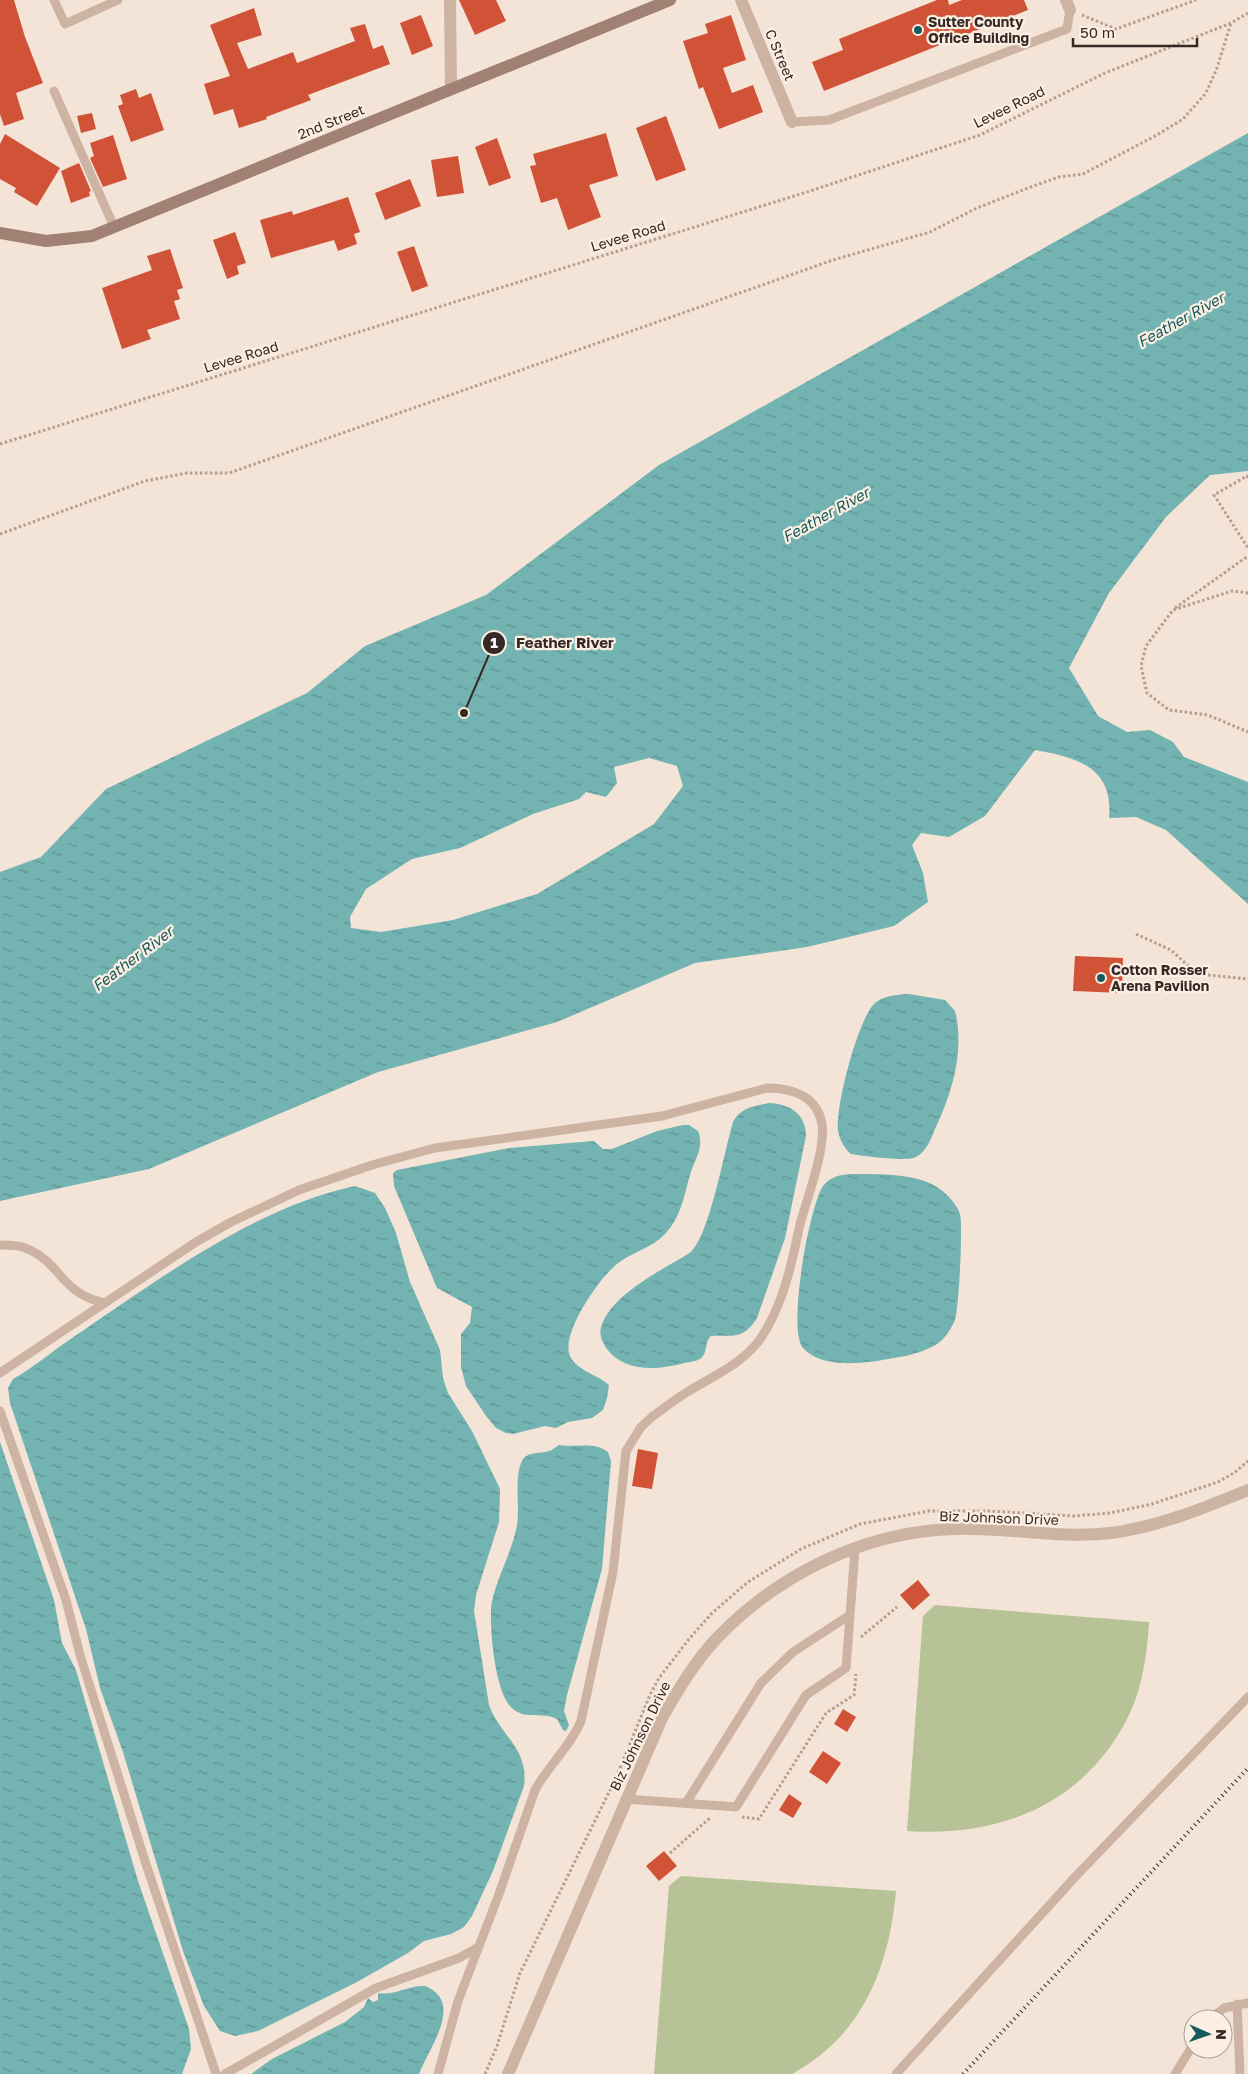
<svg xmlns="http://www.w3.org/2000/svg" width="1248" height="2074" font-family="'Golos Text',sans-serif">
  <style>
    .green { fill: #b7c396 }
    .water { fill: url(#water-ripples); fill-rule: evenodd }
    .building { fill: #d15337 }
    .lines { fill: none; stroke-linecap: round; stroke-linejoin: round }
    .path { stroke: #b89c8c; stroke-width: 3; stroke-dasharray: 2.5 2.5; stroke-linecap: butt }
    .service { stroke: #ccb3a2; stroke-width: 9 }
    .minor { stroke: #ccb3a2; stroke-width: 12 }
    .secondary { stroke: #a08173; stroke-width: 12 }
    .rail { stroke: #362925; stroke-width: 4; stroke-dasharray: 1 4; stroke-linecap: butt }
    .poi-dot { fill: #175a5b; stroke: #fbefe3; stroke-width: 2 }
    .labels { text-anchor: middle; stroke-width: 4.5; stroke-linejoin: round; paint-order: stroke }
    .poi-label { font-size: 14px; font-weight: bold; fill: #362925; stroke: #fbefe3; text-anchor: start }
    .street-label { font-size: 14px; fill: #362925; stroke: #fbefe3 }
    .water-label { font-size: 15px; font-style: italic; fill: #175a5b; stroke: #fbefe3 }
    .leader { fill: none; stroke: #362925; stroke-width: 2 }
    .callout-dot { fill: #362925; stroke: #fbefe3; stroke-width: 2 }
    .mark-label { font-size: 15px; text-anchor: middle; font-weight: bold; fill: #fff }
    .callout-label { font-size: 15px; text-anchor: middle; font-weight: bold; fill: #362925; stroke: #fbefe3; stroke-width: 4.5; stroke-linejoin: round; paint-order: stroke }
  </style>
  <defs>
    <pattern id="water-ripples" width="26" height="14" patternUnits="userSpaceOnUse" patternTransform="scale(1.25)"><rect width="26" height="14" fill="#73b3b1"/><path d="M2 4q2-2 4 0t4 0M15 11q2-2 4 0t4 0" fill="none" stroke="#5f9290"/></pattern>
  </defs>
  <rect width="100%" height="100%" fill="#f3e4d7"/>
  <path class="green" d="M935 1605 1149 1622C1147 1653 1143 1686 1129 1715 1086 1803 1001 1838 907 1831L923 1616Z
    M681 1876 896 1891C889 1968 863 2035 792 2074H654L669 1886Z"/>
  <path class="water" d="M1248 133V471L1210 475 1166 517 1109 593 1069 668 1098 716 1127 732 1150 730 1173 742 1184 757 1248 782V904L1166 830 1136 817 1109 818C1114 767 1076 757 1035 750L985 816 949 837 921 833 912 845 923 873 928 902 894 926 807 947 695 963 557 1022 378 1072 149 1169 0 1201V872L41 857 106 789 307 693 365 646 486 595 659 465ZM649 758 677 766 683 786 654 824 537 894 453 920 381 932 351 928 350 917 366 889 412 859 460 848 533 814 579 799 586 792 606 797 617 783 614 767Z
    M909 994 945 1000 955 1011C965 1051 952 1093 935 1129 931 1139 926 1152 916 1157 906 1162 864 1156 851 1154 844 1148 840 1140 838 1131 835 1107 857 1024 873 1005 882 995 896 995 909 994Z
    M769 1103C790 1104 806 1114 806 1136L785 1238 757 1318C743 1340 734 1335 711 1336 704 1342 708 1354 700 1359 695 1362 687 1362 681 1364 656 1370 624 1372 607 1349 602 1342 599 1335 601 1327 612 1293 663 1270 691 1252 710 1233 724 1152 733 1122 740 1108 754 1106 769 1103Z
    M683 1125H689L698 1131C705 1148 694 1160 690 1175 684 1196 681 1217 665 1234 652 1248 632 1252 617 1264 600 1277 560 1334 570 1356 577 1371 597 1374 609 1385L607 1398 603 1410 592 1418 568 1422 556 1428 545 1426 513 1434 506 1433 496 1428 486 1416 466 1386 461 1367V1334L470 1323 472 1307 437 1288 394 1186 393 1173 397 1170 509 1148 594 1141 603 1149H612L657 1131Z
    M850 1174C873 1174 915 1173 935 1186 945 1191 956 1203 960 1214 963 1226 959 1308 955 1320 953 1325 947 1335 943 1339 932 1350 909 1356 894 1358 867 1363 823 1370 803 1348 787 1331 809 1207 823 1186 830 1177 839 1175 850 1174Z
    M355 1186 375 1193 385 1208 396 1233 410 1282 440 1350 443 1378 448 1393 472 1431 500 1489 499 1522 476 1595 474 1611 489 1705C500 1736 529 1748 524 1786L493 1871 472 1916 464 1927 451 1934 424 1941 408 1953 357 1982 258 2031 235 2036 220 2031 204 2006 183 1951 123 1752 100 1688 86 1629 10 1403 8 1388 13 1379C33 1368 50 1353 69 1340 154 1283 254 1207 355 1186Z
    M0 1442 54 1600 62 1643 76 1670 138 1881 189 2029 191 2049 182 2074H0Z
    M559 1445C575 1448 594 1441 608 1452L611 1461 602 1569 567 1695 564 1711 569 1725 566 1731 563 1730 557 1719C542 1711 524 1721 511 1707 495 1693 488 1622 492 1601 498 1575 512 1552 517 1525 520 1507 514 1477 522 1461 527 1451 540 1454 549 1451 553 1450 555 1447 559 1445Z
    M425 1986C465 2002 429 2048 419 2074H251L272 2059 345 2022 364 2007 368 1998 373 2002 378 2000V1993C394 1996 408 1985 425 1986Z"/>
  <path class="building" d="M0 0H14L25 37 43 83 16 93 24 119 4 126 0 114Z
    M459 0H496L506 21 475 35Z
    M937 0H948L949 5 962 0H1024L1028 10 824 91 812 62 843 50 839 39Z
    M254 8 262 35 237 43 248 69 293 52 297 63 355 41 350 28 365 24 373 49 383 45 390 64 308 95 311 100 266 117 267 119 239 128 233 109 214 115 204 84 230 76 210 25Z
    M421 15 433 46 412 55 400 23Z
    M731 15 746 60 723 68 732 93 753 85 763 112 719 129 703 87 699 89 683 41 708 33 705 24Z
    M136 89 139 98 151 93 164 130 131 142 118 106 123 104 120 95Z
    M92 113 96 129 81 133 77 116Z
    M666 116 686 170 656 181 636 128Z
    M606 133 618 176 589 185 601 217 568 230 557 198 541 203 530 166 536 165 533 154Z
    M5 134 60 168 37 206 14 192 16 188 0 179V144Z
    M113 135 127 179 103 187 90 158 94 156 90 143Z
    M497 138 511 178 489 186 475 147Z
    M458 156 464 193 437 197 431 160Z
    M79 163 91 191 89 192 90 196 71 203 61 171Z
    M410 179 421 206 385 220 375 193Z
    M348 197 360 232 354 234 357 244 338 251 334 240 271 258 260 220 292 211 293 215Z
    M235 232 246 263 237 266 239 274 227 279 213 240Z
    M414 246 428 286 412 292 397 252Z
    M170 249 183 288 177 290 180 299 174 301 180 319 147 330 151 339 122 349 102 288 152 270 147 256Z
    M1075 956 1123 958 1122 993 1073 991Z
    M638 1449 658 1453 652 1489 632 1486Z
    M918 1580 930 1595 913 1610 900 1595Z
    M843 1709 856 1717 847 1732 834 1724Z
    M823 1751 841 1763 827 1784 809 1772Z
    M789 1794 802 1803 793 1818 779 1810Z
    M664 1851 677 1866 659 1881 646 1866Z"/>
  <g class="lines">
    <path class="path" d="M1082 15 1116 29 1196 0
      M0 444 810 191 980 135 1105 73 1231 23 1248 13
      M1248 478 1247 476 1214 495 1248 548
      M0 534 145 481 187 473H229L833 260 930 232 977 208 1028 188 1059 177 1083 174 1157 135 1183 119 1206 93 1217 68 1231 23
      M1248 593 1232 591 1173 610 1146 646 1141 666 1147 693 1169 710 1208 715 1248 732
      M1175 608 1248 556
      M1136 934 1171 950 1197 974 1248 979
      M861 1637 897 1607
      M742 1817 759 1819 826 1713 854 1695 856 1674
      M670 1853 711 1817
      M485 2074 497 2046 520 1973 615 1780 650 1695 659 1678 689 1639 712 1613 748 1582 801 1549 860 1524 929 1511H989L1073 1516 1110 1513 1152 1504 1218 1482 1234 1473 1248 1461"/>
    <path class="service" d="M54 0 65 24 118 0
      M54 91 114 227
      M792 122 829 120 1067 29 1070 10
      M0 1245C10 1245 21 1245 30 1250 62 1265 61 1293 104 1303
      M0 1373 196 1242 231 1222 299 1190 372 1165 435 1148 662 1116 767 1088C792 1088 817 1096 822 1124 826 1148 807 1199 800 1224 794 1251 789 1279 778 1305 773 1318 766 1331 758 1342 739 1366 709 1378 684 1394 673 1401 663 1409 653 1416L641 1427 626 1451 613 1572 581 1721C570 1747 548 1766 535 1790L499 1894 458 2001 438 2074
      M0 1411 66 1600 80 1655 146 1864 216 2074
      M625 1799 736 1807 806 1695 846 1668 855 1549
      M686 1803 761 1683 793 1652 850 1615
      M1237 2004 1240 2074
      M1210 2019 1224 2008 1248 2003
      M225 2074 376 1988 459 1958 477 1948
      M896 2074 1076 1876 1248 1697
      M1175 2074 1193 2045"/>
    <path class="minor" d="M450 0 451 89
      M741 0 792 122
      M1066 0 1070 10
      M508 2074 662 1718C678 1690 695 1661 718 1637 779 1574 864 1532 953 1529 1006 1527 1058 1539 1111 1533 1158 1527 1204 1508 1248 1490"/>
    <path class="secondary" d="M0 233 46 241 92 236 670 0"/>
    <path class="rail" d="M963 2074 1248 1768"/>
  </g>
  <g class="poi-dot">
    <circle cx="918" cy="30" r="5"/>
    <circle cx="1101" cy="978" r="5"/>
  </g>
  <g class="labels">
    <g class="poi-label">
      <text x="928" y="27">Sutter County<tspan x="928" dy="16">Office Building</tspan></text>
      <text x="1111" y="975">Cotton Rosser<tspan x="1111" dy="16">Arena Pavilion</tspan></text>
    </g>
    <g class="street-label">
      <text transform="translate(780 55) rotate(67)" y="5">C Street</text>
      <text transform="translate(1009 107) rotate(-26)" y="5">Levee Road</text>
      <text transform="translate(331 122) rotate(-22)" y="5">2nd Street</text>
      <text transform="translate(628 236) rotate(-17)" y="5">Levee Road</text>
      <text transform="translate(241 357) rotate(-17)" y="5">Levee Road</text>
      <text transform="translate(999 1518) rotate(2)" y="5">Biz Johnson Drive</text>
      <text transform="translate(640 1736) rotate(-64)" y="5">Biz Johnson Drive</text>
    </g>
    <g class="water-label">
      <text transform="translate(1181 320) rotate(-29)" y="5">Feather River</text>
      <text transform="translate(826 515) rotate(-29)" y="5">Feather River</text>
      <text transform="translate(133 959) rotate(-37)" y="5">Feather River</text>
    </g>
  </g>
  <path class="leader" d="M464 713L494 643"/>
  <g class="callout-dot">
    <circle cx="464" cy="713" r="5"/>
    <circle cx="494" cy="643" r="12"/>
  </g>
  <g class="mark-label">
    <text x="494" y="648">1</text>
  </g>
  <g class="callout-label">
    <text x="565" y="648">Feather River</text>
  </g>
  <g transform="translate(1208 2034) rotate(92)"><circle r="24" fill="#fbefe3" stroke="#aca097"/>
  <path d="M0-4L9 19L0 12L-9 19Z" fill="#175a5b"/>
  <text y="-8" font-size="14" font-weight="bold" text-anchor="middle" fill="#362925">N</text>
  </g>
  <path d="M1073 38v8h124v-8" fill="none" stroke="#362925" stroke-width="2.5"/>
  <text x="1080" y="38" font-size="15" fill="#362925" stroke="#fbefe3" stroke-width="4" paint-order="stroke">50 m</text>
</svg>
